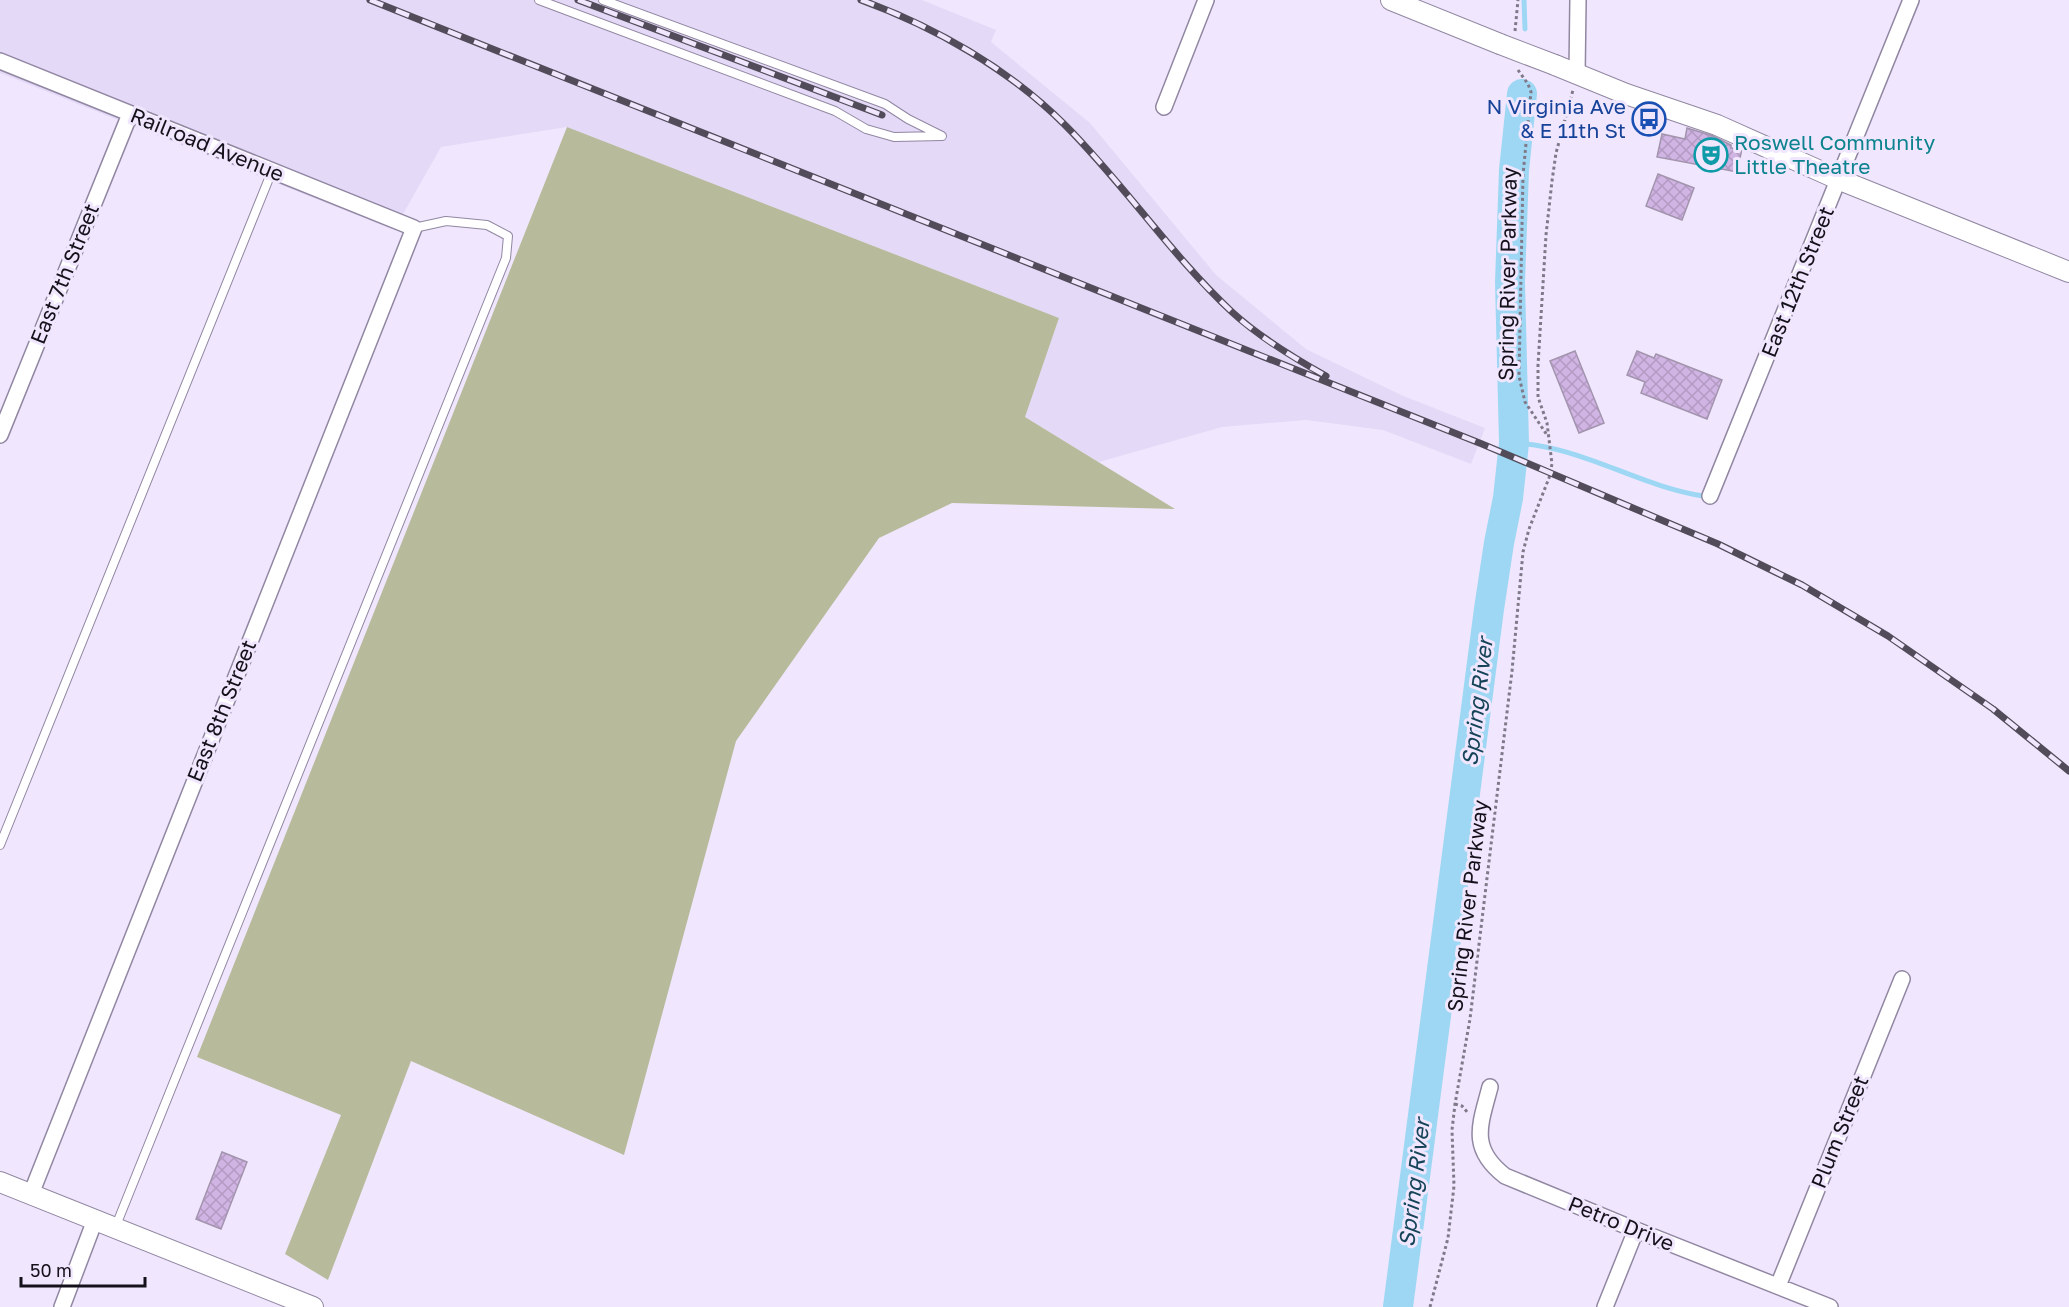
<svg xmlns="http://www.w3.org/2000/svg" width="2069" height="1307" font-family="'Golos Text',sans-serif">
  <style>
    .built { fill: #e4d9f7 }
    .green { fill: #b7bb9c }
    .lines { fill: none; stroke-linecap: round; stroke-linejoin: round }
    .stream { stroke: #9ed7f4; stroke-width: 5 }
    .river { stroke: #9ed7f4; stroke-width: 30 }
    .building { fill: url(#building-cross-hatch); stroke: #a394ae; stroke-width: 1.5 }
    .service-casing { stroke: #9187a2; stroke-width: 10 }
    .minor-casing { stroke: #9187a2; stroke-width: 18 }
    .tertiary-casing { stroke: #9187a2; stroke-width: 22 }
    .path { stroke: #7f7989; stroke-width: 3; stroke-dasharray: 3 3; stroke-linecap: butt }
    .service { stroke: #fff; stroke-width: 8 }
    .minor { stroke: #fff; stroke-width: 15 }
    .tertiary { stroke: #fff; stroke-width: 20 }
    .rail-casing { stroke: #524c5a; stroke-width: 7 }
    .rail { stroke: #f0e7fe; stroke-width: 4.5; stroke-dasharray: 14; stroke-linecap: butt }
    .tertiary-bridge-casing { stroke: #9187a2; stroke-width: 22; stroke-linecap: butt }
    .tertiary-bridge { stroke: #fff; stroke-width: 20 }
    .labels { text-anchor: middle; stroke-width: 6; stroke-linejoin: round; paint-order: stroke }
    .transit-label { font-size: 21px; fill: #164399; stroke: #f0e7fe; text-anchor: end }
    .culture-label { font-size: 21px; fill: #0d838f; stroke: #f0e7fe; text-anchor: start }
    .street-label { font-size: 21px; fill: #15111b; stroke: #f0e7fe }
    .water-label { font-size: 22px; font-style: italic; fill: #154358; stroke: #f0e7fe }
  </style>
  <defs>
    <pattern id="building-cross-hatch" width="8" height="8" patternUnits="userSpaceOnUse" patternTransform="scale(1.5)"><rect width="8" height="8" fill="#d0b4e3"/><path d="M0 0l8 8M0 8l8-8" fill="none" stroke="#b29ac2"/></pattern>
  </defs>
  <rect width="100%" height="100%" fill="#f0e7fe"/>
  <path class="built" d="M0 0H922L996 30 991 42 1090 123 1216 275 1306 349 1401 395 1485 428 1471 464 1383 430 1306 420 1222 427 1099 462 1025 417 1059 318 567 127 441 147 394 230 0 73Z"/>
  <path class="green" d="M567 127 1059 318 1025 417 1175 509 952 503 879 538 736 741 624 1155 411 1061 328 1280 285 1254 341 1115 197 1057Z"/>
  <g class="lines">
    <path class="stream" d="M1524 0 1525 29
      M1514 443C1582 446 1638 486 1703 496"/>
    <path class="river" d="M1398 1307 1489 609 1499 543 1508 498 1514 443 1510 282 1514 170 1522 94"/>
  </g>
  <path class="building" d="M1687 128 1713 136 1731 145V148L1742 149 1737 172 1657 157 1662 134 1685 139Z
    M1658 174 1694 188 1682 220 1646 206Z
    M1575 351 1604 423 1579 433 1550 361Z
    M1637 351 1654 358 1656 354 1722 380 1707 419 1641 393 1645 382 1627 375Z
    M222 1152 247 1162 221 1229 196 1219Z"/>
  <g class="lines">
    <g class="service-casing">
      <path id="service" d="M539 0 835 111 866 129 894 137 942 136 908 119 885 104 603 0
        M0 845 272 171
        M115 1228 506 258 508 236 487 225 446 221 414 228"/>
    </g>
    <g class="minor-casing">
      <path id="minor" d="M0 61 414 228 31 1194
        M1577 74 1578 0
        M1164 107 1206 0
        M0 435 130 114
        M1710 496 1911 0
        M1490 1087C1480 1125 1469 1148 1505 1176L1636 1230 1830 1307
        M1778 1286 1902 979
        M62 1307 95 1220
        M1605 1307 1636 1230"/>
    </g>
    <g class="tertiary-casing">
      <path id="tertiary" d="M1391 0 1500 44
        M1555 65 1626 94 1717 125 1840 180 2069 272
        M0 1182 313 1307"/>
    </g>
    <path class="path" d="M1515 31 1518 0
      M1518 70 1528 84 1531 92 1523 175 1519 376 1525 402 1547 435
      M1455 1104 1462 1106 1468 1113
      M1430 1307 1448 1238 1454 1186 1452 1130 1455 1104 1470 1019 1512 671 1523 552 1529 529 1549 478 1552 464 1547 423 1538 397V365L1546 235 1552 181 1556 153 1573 90"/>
    <use href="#service" class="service"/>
    <use href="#minor" class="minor"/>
    <use href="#tertiary" class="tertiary"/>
    <g class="rail-casing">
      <path id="rail" d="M370 0 1482 444 1718 544 1802 585 1888 636 1993 709 2069 771
        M578 0 882 115
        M861 0C935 27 1009 69 1065 125 1124 184 1171 255 1232 312 1259 337 1294 358 1326 376"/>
    </g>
    <use href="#rail" class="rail"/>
    <g class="tertiary-bridge-casing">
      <path id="tertiary-bridge" d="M1500 44 1555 65"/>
    </g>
    <use href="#tertiary-bridge" class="tertiary-bridge"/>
  </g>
  <defs>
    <g id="bus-ring" transform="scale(1.725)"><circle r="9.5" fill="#f0e7fe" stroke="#1a4fb4" stroke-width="1.5"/><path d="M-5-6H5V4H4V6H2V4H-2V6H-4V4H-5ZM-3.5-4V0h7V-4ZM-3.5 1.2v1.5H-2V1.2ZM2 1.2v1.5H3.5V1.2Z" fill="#1a4fb4"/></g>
    <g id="theatre-ring" transform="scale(1.725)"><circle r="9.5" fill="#f0e7fe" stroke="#0f9aa8" stroke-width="1.5"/><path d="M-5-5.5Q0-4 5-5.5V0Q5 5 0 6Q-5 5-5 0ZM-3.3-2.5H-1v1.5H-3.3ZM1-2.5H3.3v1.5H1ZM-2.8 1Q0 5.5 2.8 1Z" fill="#0f9aa8"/></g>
  </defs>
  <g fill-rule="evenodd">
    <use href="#bus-ring" x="1649" y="119"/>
    <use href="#theatre-ring" x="1711" y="155"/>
  </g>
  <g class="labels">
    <g class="transit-label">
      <text x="1626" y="114">N Virginia Ave<tspan x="1626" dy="24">&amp; E 11th St</tspan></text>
    </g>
    <g class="culture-label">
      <text x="1734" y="150">Roswell Community<tspan x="1734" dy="24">Little Theatre</tspan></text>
    </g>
    <g class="street-label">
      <text transform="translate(207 145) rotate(22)" y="7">Railroad Avenue</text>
      <text transform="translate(65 274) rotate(-68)" y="7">East 7th Street</text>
      <text transform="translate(1508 274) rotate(-89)" y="7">Spring River Parkway</text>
      <text transform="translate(1798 282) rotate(-68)" y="7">East 12th Street</text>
      <text transform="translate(222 711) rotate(-68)" y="7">East 8th Street</text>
      <text transform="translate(1468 906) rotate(-83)" y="7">Spring River Parkway</text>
      <text transform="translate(1840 1132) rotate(-68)" y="7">Plum Street</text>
      <text transform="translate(1621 1224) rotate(22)" y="7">Petro Drive</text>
    </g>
    <g class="water-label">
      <text transform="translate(1477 702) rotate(-83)" y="8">Spring River</text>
      <text transform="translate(1414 1183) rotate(-83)" y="8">Spring River</text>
    </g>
  </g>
  <path d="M21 1277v9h124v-9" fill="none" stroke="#15111b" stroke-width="3"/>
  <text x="30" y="1277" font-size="18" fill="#15111b" stroke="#f0e7fe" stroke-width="4.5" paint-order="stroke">50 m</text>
</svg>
